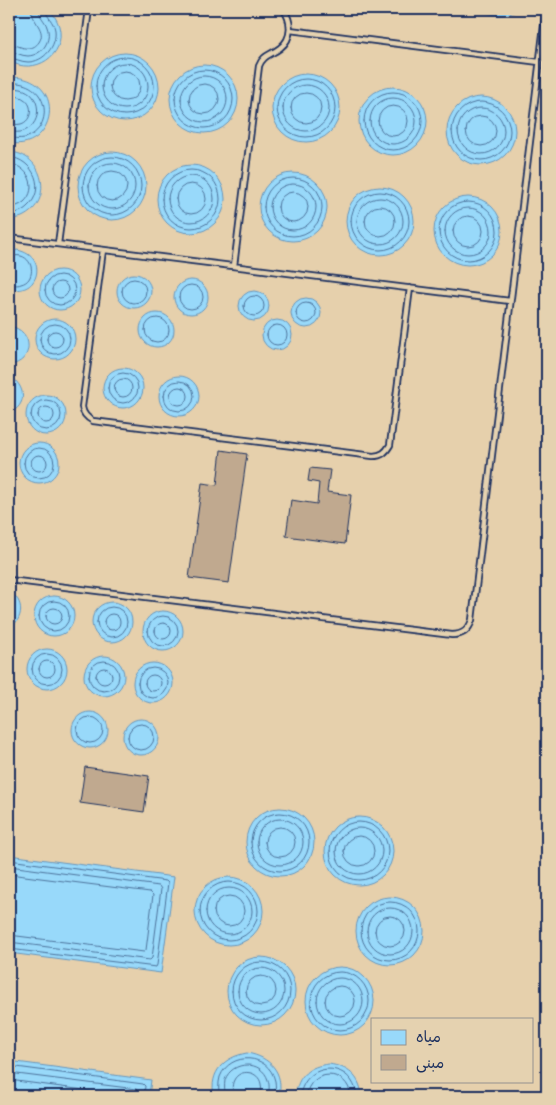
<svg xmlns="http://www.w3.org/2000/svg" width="556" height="1105" font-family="'Playpen Sans','Playpen Sans Arabic',sans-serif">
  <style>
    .water { fill: #98d9fa; stroke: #6695bc }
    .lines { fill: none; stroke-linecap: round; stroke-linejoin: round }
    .shore { stroke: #4d739c; stroke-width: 1 }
    .building { fill: #c0a98f; stroke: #1b2f5e }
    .service-casing { stroke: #1b2f5e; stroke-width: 8 }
    .service { stroke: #e5d2b0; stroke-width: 4.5 }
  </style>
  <rect width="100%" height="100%" fill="#e6d0ac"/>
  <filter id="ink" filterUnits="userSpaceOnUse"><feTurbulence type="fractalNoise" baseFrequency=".02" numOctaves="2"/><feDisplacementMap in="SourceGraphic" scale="10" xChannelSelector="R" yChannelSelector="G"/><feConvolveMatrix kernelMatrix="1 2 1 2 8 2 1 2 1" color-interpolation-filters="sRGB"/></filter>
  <g filter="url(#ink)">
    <path class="water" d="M9 9H49C53 14 57 19 59 26 67 56 34 76 9 61Z
      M480 9H519C508 17 491 17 480 9Z
      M91 87a34 34 0 1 1 68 0a34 34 0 1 1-68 0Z
      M170 99a34 34 0 1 1 68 0a34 34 0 1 1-68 0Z
      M272 108a34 34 0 1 1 68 0a34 34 0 1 1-68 0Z
      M13 77C69 80 55 152 9 143V78Z
      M359 121a34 34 0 1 1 68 0a34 34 0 1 1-68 0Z
      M447 131a34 34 0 1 1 68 0a34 34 0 1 1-68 0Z
      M9 152C44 153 55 202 22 217 19 218 14 219 10 220L9 219Z
      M78 186a34 34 0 1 1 68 0a34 34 0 1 1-68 0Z
      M157 199a34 34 0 1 1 68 0a34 34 0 1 1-68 0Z
      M259 207a34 34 0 1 1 68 0a34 34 0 1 1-68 0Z
      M346 221a34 34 0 1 1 68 0a34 34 0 1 1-68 0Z
      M434 231a34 34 0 1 1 68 0a34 34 0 1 1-68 0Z
      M17 250C50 256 38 298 9 288V253Z
      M40 290a20 20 0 1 1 40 0a20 20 0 1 1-40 0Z
      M117 291a17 17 0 1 1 34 0a17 17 0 1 1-34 0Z
      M174 297a17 17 0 1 1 34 0a17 17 0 1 1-34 0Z
      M239 306a15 15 0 1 1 30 0a15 15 0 1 1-30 0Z
      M291 313a15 15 0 1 1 30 0a15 15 0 1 1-30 0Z
      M140 330a17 17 0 1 1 34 0a17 17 0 1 1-34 0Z
      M35 339a20 20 0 1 1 40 0a20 20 0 1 1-40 0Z
      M262 335a15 15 0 1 1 30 0a15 15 0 1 1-30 0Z
      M9 326C35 330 34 363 9 365Z
      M103 388a20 20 0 1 1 40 0a20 20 0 1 1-40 0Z
      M9 376C26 385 28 406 9 413Z
      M159 396a20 20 0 1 1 40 0a20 20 0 1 1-40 0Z
      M26 415a20 20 0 1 1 40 0a20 20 0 1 1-40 0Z
      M19 463a20 20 0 1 1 40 0a20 20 0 1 1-40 0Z
      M9 592C25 600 24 620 9 628Z
      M34 616a20 20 0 1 1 40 0a20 20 0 1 1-40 0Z
      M92 622a20 20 0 1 1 40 0a20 20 0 1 1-40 0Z
      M143 631a20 20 0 1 1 40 0a20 20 0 1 1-40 0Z
      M27 669a20 20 0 1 1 40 0a20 20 0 1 1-40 0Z
      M84 676a20 20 0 1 1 40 0a20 20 0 1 1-40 0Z
      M133 683a20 20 0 1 1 40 0a20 20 0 1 1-40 0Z
      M72 730a18 18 0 1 1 36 0a18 18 0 1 1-36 0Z
      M123 737a18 18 0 1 1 36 0a18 18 0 1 1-36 0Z
      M246 842a34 34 0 1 1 68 0a34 34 0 1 1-68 0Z
      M325 851a34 34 0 1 1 68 0a34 34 0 1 1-68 0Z
      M9 855 174 877 161 973 9 953Z
      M195 911a34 34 0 1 1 68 0a34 34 0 1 1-68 0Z
      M356 931a34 34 0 1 1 68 0a34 34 0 1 1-68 0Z
      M227 991a34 34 0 1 1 68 0a34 34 0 1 1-68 0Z
      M306 1001a34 34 0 1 1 68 0a34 34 0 1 1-68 0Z
      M247 1053C270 1057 284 1072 279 1096H214C209 1072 224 1057 247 1053Z
      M9 1061 151 1080 149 1096H9Z
      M329 1064C348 1067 360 1076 362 1096H295C298 1075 309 1066 329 1064Z"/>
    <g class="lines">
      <path class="shore" d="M9 44C16 44 22 49 28 48 33 48 36 46 39 42 47 30 32 22 31 9
        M9 51C16 52 21 56 28 56 43 55 52 40 47 27 45 20 39 17 39 9
        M96 86a29 29 0 1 1 58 0a29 29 0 1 1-58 0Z
        M9 58C15 58 21 62 28 62 44 62 57 46 55 30 54 22 46 16 45 9
        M102 86a23 23 0 1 1 46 0a23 23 0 1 1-46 0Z
        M175 99a29 29 0 1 1 58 0a29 29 0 1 1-58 0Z
        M110 86a15 15 0 1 1 30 0a15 15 0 1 1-30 0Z
        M181 99a23 23 0 1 1 46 0a23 23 0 1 1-46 0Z
        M277 108a29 29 0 1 1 58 0a29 29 0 1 1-58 0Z
        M9 83C49 79 56 128 25 138 19 139 14 138 9 138
        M189 99a15 15 0 1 1 30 0a15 15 0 1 1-30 0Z
        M283 108a23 23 0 1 1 46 0a23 23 0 1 1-46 0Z
        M9 89C13 89 17 88 21 89 41 93 44 123 24 131 19 133 14 132 9 132
        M364 121a29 29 0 1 1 58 0a29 29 0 1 1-58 0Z
        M291 108a15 15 0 1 1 30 0a15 15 0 1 1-30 0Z
        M9 97C14 97 19 95 24 99 34 105 32 121 21 124 17 125 13 124 9 124
        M370 121a23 23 0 1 1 46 0a23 23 0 1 1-46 0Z
        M452 131a29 29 0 1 1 58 0a29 29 0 1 1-58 0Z
        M378 121a15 15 0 1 1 30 0a15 15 0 1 1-30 0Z
        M458 131a23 23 0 1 1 46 0a23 23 0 1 1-46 0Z
        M466 131a15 15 0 1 1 30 0a15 15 0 1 1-30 0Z
        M9 157C34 159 47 190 27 207 22 212 15 213 9 215
        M83 186a29 29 0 1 1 58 0a29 29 0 1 1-58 0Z
        M89 186a23 23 0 1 1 46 0a23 23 0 1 1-46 0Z
        M9 164C28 165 39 188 24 202 19 206 14 207 9 208
        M162 199a29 29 0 1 1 58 0a29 29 0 1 1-58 0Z
        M97 186a15 15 0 1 1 30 0a15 15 0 1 1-30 0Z
        M168 199a23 23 0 1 1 46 0a23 23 0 1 1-46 0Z
        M264 207a29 29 0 1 1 58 0a29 29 0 1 1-58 0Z
        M176 199a15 15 0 1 1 30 0a15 15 0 1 1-30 0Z
        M270 207a23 23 0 1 1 46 0a23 23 0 1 1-46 0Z
        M278 207a15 15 0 1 1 30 0a15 15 0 1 1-30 0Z
        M351 221a29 29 0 1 1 58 0a29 29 0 1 1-58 0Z
        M357 221a23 23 0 1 1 46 0a23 23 0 1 1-46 0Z
        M439 231a29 29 0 1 1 58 0a29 29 0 1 1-58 0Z
        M365 221a15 15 0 1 1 30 0a15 15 0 1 1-30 0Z
        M445 231a23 23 0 1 1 46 0a23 23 0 1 1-46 0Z
        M453 231a15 15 0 1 1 30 0a15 15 0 1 1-30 0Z
        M9 257C13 256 17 255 21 256 35 260 35 281 21 284 17 286 13 284 9 284
        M45 290a15 15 0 1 1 30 0a15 15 0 1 1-30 0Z
        M122 291a12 12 0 1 1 24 0a12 12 0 1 1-24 0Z
        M52 290a8 8 0 1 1 16 0a8 8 0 1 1-16 0Z
        M179 297a12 12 0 1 1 24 0a12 12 0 1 1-24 0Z
        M244 306a10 10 0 1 1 20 0a10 10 0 1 1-20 0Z
        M296 313a10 10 0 1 1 20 0a10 10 0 1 1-20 0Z
        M145 330a12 12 0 1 1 24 0a12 12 0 1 1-24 0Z
        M40 339a15 15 0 1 1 30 0a15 15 0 1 1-30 0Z
        M267 335a10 10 0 1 1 20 0a10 10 0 1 1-20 0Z
        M47 339a8 8 0 1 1 16 0a8 8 0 1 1-16 0Z
        M108 388a15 15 0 1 1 30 0a15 15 0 1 1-30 0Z
        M114 388a9 9 0 1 1 18 0a9 9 0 1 1-18 0Z
        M164 396a15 15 0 1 1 30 0a15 15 0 1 1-30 0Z
        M170 396a9 9 0 1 1 18 0a9 9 0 1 1-18 0Z
        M31 415a15 15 0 1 1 30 0a15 15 0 1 1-30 0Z
        M38 415a8 8 0 1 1 16 0a8 8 0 1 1-16 0Z
        M24 463a15 15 0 1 1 30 0a15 15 0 1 1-30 0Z
        M31 463a8 8 0 1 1 16 0a8 8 0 1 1-16 0Z
        M39 616a15 15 0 1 1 30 0a15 15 0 1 1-30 0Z
        M97 622a15 15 0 1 1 30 0a15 15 0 1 1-30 0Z
        M46 616a8 8 0 1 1 16 0a8 8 0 1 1-16 0Z
        M104 622a8 8 0 1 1 16 0a8 8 0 1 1-16 0Z
        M148 631a15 15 0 1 1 30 0a15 15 0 1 1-30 0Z
        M155 631a8 8 0 1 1 16 0a8 8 0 1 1-16 0Z
        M32 669a15 15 0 1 1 30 0a15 15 0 1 1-30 0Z
        M39 669a8 8 0 1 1 16 0a8 8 0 1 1-16 0Z
        M89 676a15 15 0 1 1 30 0a15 15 0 1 1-30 0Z
        M96 676a8 8 0 1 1 16 0a8 8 0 1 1-16 0Z
        M138 683a15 15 0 1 1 30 0a15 15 0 1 1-30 0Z
        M145 683a8 8 0 1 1 16 0a8 8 0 1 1-16 0Z
        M77 730a13 13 0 1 1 26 0a13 13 0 1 1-26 0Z
        M128 737a13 13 0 1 1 26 0a13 13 0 1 1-26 0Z
        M251 842a29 29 0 1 1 58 0a29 29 0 1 1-58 0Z
        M257 842a23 23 0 1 1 46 0a23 23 0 1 1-46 0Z
        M330 851a29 29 0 1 1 58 0a29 29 0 1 1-58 0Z
        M265 842a15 15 0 1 1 30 0a15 15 0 1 1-30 0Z
        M336 851a23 23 0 1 1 46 0a23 23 0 1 1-46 0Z
        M344 851a15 15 0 1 1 30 0a15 15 0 1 1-30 0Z
        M9 860 166 881 168 883 157 965 156 967 9 949
        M9 866 159 886 161 889 152 958 150 960 9 942
        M9 874 150 892 153 895 146 950 144 952 9 935
        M200 911a29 29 0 1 1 58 0a29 29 0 1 1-58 0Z
        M206 911a23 23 0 1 1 46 0a23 23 0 1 1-46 0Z
        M214 911a15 15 0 1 1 30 0a15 15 0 1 1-30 0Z
        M361 931a29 29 0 1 1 58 0a29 29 0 1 1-58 0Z
        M367 931a23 23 0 1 1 46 0a23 23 0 1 1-46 0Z
        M375 931a15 15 0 1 1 30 0a15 15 0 1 1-30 0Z
        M232 991a29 29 0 1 1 58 0a29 29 0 1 1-58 0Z
        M238 991a23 23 0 1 1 46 0a23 23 0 1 1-46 0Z
        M311 1001a29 29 0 1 1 58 0a29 29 0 1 1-58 0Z
        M246 991a15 15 0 1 1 30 0a15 15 0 1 1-30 0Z
        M317 1001a23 23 0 1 1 46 0a23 23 0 1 1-46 0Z
        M325 1001a15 15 0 1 1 30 0a15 15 0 1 1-30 0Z
        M9 1066 143 1084 145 1086 144 1096
        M9 1073 136 1089 138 1091V1096
        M9 1080 129 1096
        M219 1096C219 1090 218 1084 220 1077 230 1051 269 1053 275 1081 276 1086 275 1091 275 1096
        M225 1096C225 1091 224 1086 225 1080 232 1060 262 1060 268 1080 270 1086 269 1091 268 1096
        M233 1096C233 1091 231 1086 234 1080 240 1068 259 1071 261 1084 262 1088 261 1092 261 1096
        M300 1096C305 1060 353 1060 357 1096
        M306 1096C310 1068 348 1068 351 1096"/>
    </g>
    <path class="building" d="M221 450 247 454 229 583 189 578 202 483 217 485Z
      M310 468 330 470 327 492 351 495 345 544 286 536 291 500 317 504 319 483 308 481Z
      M85 767 149 776 144 812 80 803Z"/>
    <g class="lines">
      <g class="service-casing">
        <path id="service" d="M290 30 539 62
          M9 238 510 301
          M58 244 89 9
          M103 250 82 407C83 414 87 418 93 421L373 456C382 456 386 452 390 445L410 288
          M234 266 259 66C263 55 271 55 280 48 293 38 292 21 283 9
          M9 580 452 635C463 635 469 630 472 620L546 9"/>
      </g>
      <use href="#service" class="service"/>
    </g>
  </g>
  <rect width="556" height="1105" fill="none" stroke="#e5d2b0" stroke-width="30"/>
  <rect x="15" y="15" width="526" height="1075" fill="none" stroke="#1b2f5e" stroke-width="2" filter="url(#ink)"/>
  <rect x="371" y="1018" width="162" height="65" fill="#e5d2b0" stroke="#94918f"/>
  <rect x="381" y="1030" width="25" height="15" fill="#98d9fa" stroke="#94918f"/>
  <text x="416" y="1042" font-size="15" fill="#1b2f5e">مياه</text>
  <rect x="381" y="1055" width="25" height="15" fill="#c0a98f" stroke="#94918f"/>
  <text x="416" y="1068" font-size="15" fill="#1b2f5e">مبنى</text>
</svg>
